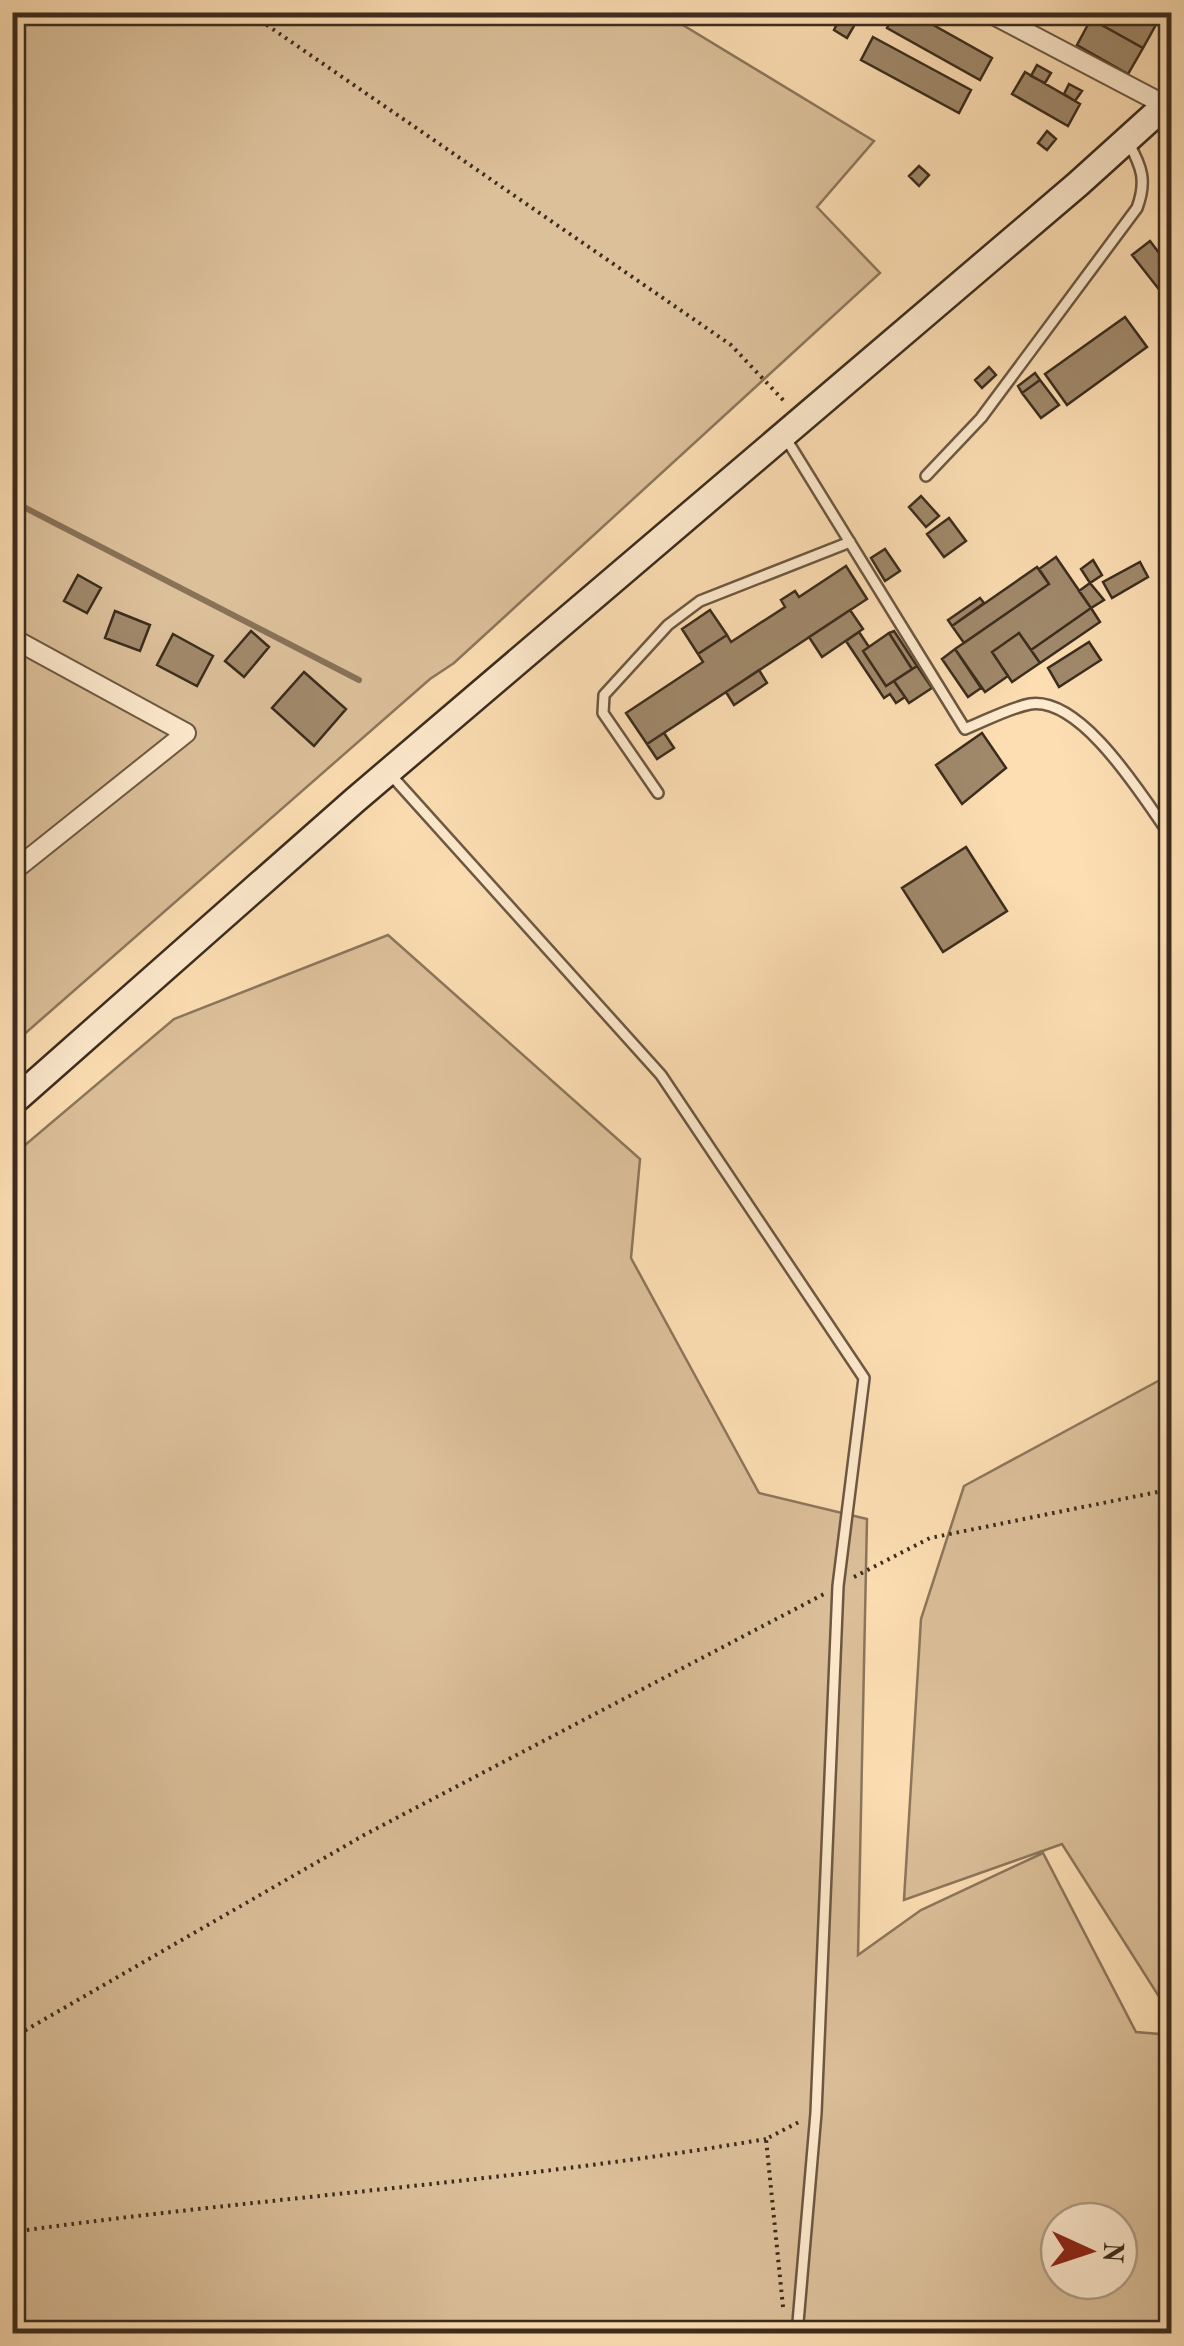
<svg xmlns="http://www.w3.org/2000/svg" width="1184" height="2346" font-family="'Old Standard TT',serif">
  <style>
    .green { fill: #dcc09a; stroke: #8c765c; stroke-width: 2.5; fill-rule: evenodd }
    .lines { fill: none; stroke-linecap: round; stroke-linejoin: round }
    .stream { stroke: #887258; stroke-width: 6 }
    .building { fill: #a0896b; stroke: #3b2c1d; stroke-width: 2.5 }
    .lane-casing { stroke: #6c5842; stroke-width: 14 }
    .street-casing { stroke: #6c5842; stroke-width: 22 }
    .secondary-casing { stroke: #3b2c1d; stroke-width: 30 }
    .path { stroke: #3b2c1d; stroke-width: 4; stroke-dasharray: 2.5 5; stroke-linecap: butt }
    .lane { stroke: #feeace; stroke-width: 9 }
    .street { stroke: #feeace; stroke-width: 18 }
    .secondary { stroke: #feeace; stroke-width: 25 }
  </style>
  <rect width="100%" height="100%" fill="#fddeb3"/>
  <filter id="stains"><feTurbulence type="fractalNoise" baseFrequency=".002" numOctaves="4"/><feColorMatrix values="0 0 0 0 .2 0 0 0 0 .09 0 0 0 0 .02 0 0 0 .5 -.17"/></filter>
  <radialGradient id="worn" r=".72"><stop offset=".6" stop-color="#630" stop-opacity="0"/><stop offset="1" stop-color="#630" stop-opacity=".3"/></radialGradient>
  <path class="green" d="M13 13H663L874 141 817 207 880 273 454 663 430 679 13 1044Z
    M388 935 640 1159 631 1258 759 1493 867 1519 858 1955 921 1910 1043 1853 1136 2032 1171 2035V2333H13L12 1156 174 1019ZM1059 2221H1119V2281H1059Z
    M1171 1374 1172 2013 1170 2014 1062 1844 904 1900 921 1619 964 1486Z"/>
  <g class="lines">
    <path class="stream" d="M12 501 359 680"/>
  </g>
  <path class="building" d="M896 12H910L992 58 980 80 887 28Z
    M1095 12H1163L1143 48 1091 19Z
    M840 18 854 26 847 38 834 30Z
    M1091 19 1143 48 1128 74 1077 45Z
    M873 37 971 90 959 113 861 60Z
    M1037 65 1051 73 1045 83 1031 76Z
    M1025 72 1080 104 1068 126 1012 94Z
    M1069 84 1082 91 1075 101 1064 94Z
    M1047 131 1056 139 1047 150 1038 143Z
    M919 166 929 175 919 186 909 176Z
    M1150 241 1172 270V306L1132 255Z
    M1125 317 1147 347 1067 405 1045 374Z
    M989 367 996 375 982 388 975 380Z
    M1035 373 1040 380 1022 393 1018 386Z
    M1040 380 1059 405 1041 418 1022 393Z
    M921 496 939 516 926 527 909 507Z
    M949 518 966 541 944 557 927 534Z
    M885 549 900 571 885 581 871 558Z
    M1056 557 1091 608 1031 650 1019 633 992 652 1008 676 985 692 955 649 1049 584 1039 569Z
    M1093 560 1102 575 1090 583 1081 569Z
    M1140 562 1148 577 1112 598 1103 582Z
    M846 566 867 599 647 744 626 713 703 662 698 654 727 635 731 642 785 607 781 600 795 591 799 597Z
    M1037 567 1049 584 964 643 952 626Z
    M78 575 101 588 87 613 64 601Z
    M1090 583 1104 600 1091 608 1079 591Z
    M980 598 984 603 952 626 948 620Z
    M1091 608 1100 622 1040 663 1031 650Z
    M710 610 727 635 698 654 682 629Z
    M850 610 863 629 822 657 809 637Z
    M115 611 150 625 140 651 105 638Z
    M251 631 269 647 244 677 225 661Z
    M894 631 917 666 912 669 889 633Z
    M859 632 869 647 863 651 886 686 894 681 905 697 896 703 890 694 884 698 846 641Z
    M889 633 912 669 886 686 863 651Z
    M1019 633 1040 663 1012 682 992 652Z
    M173 634 213 656 197 686 157 665Z
    M1089 642 1101 660 1059 687 1048 668Z
    M955 649 981 688 968 697 942 659Z
    M917 666 932 688 909 703 894 681Z
    M759 670 767 683 734 705 726 692Z
    M304 672 346 709 314 746 272 708Z
    M664 733 674 748 657 759 647 744Z
    M982 733 1006 768 962 804 936 765Z
    M966 847 1007 911 943 952 902 888Z"/>
  <g class="lines">
    <g class="lane-casing">
      <path id="lane" d="M785 437 965 729C985 721 1009 708 1030 704 1083 696 1145 801 1172 838
        M926 476 981 418 1137 208C1147 181 1142 167 1128 142
        M390 774 661 1075 864 1378 838 1586 816 2113 797 2334
        M658 793 603 713 604 695 668 625 700 601 850 542"/>
    </g>
    <g class="street-casing">
      <path id="street" d="M988 12 1165 105
        M12 638 186 733 12 872"/>
    </g>
    <g class="secondary-casing">
      <path id="secondary" d="M12 1103 354 801 1078 184 1172 99"/>
    </g>
    <path class="path" d="M248 12 731 345 785 402
      M12 30 27 12
      M854 1577 930 1538 1172 1489
      M12 2038 364 1835 824 1594
      M12 2232C263 2197 516 2182 766 2139
      M783 2307 766 2139 799 2122"/>
    <use href="#lane" class="lane"/>
    <use href="#street" class="street"/>
    <use href="#secondary" class="secondary"/>
  </g>
  <rect width="1184" height="2346" fill="none" stroke="#fddeb3" stroke-width="50"/>
  <rect x="15" y="15" width="1154" height="2316" fill="none" stroke="#3b2c1d" stroke-width="5"/>
  <rect x="25" y="25" width="1134" height="2296" fill="none" stroke="#3b2c1d" stroke-width="2.5"/>
  <g transform="translate(1089 2251) rotate(93)"><circle r="48" fill="#feeace" stroke="#b09e87" stroke-width="2.5"/>
  <path d="M0-8L18 38L0 25L-18 38Z" fill="#8f2418"/>
  <text y="-15" font-size="28" font-weight="bold" text-anchor="middle" fill="#3b2c1d">N</text>
  </g>
  <rect width="100%" height="100%" filter="url(#stains)"/>
  <rect width="100%" height="100%" fill="url(#worn)"/>
</svg>
